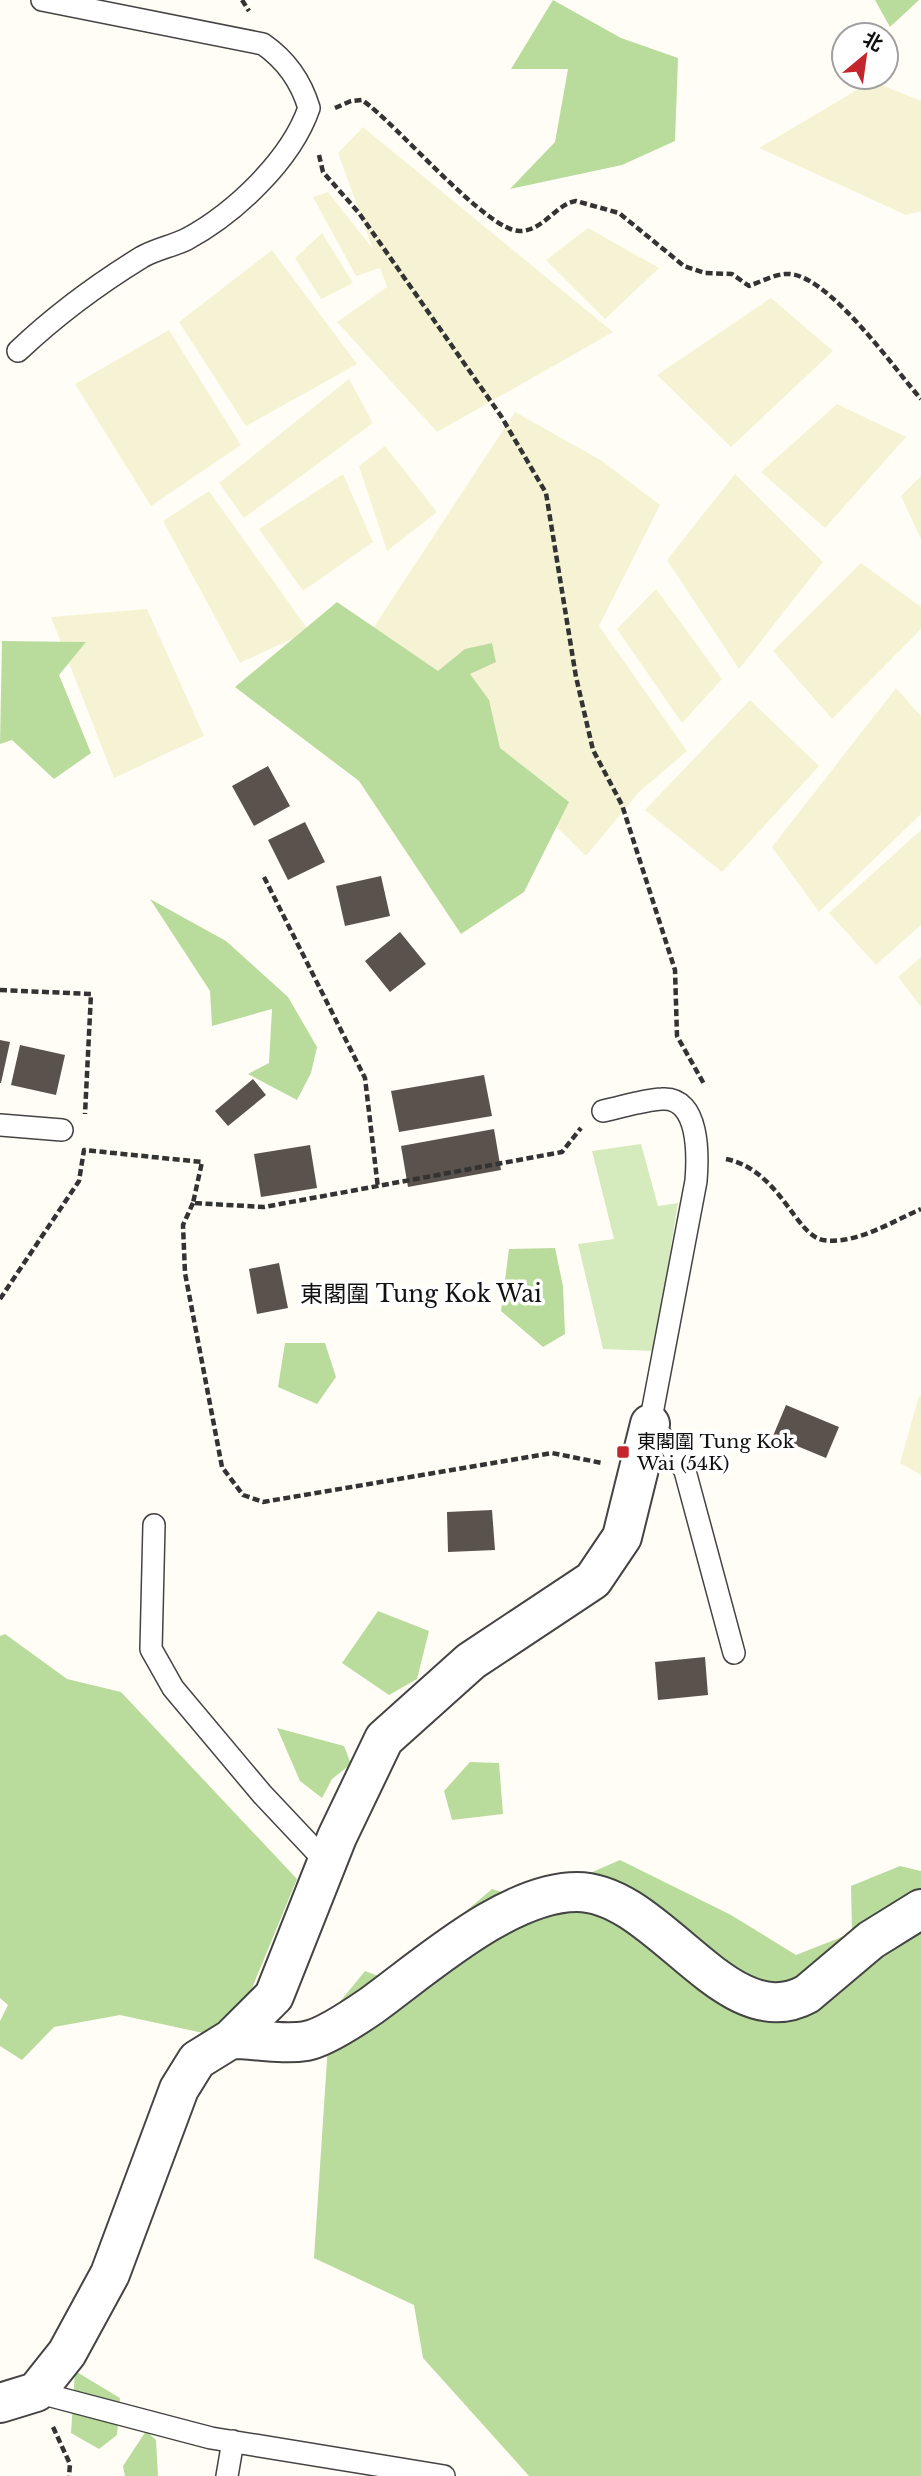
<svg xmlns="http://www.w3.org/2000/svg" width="921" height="2476" font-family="'Libre Baskerville','Noto Sans SC',serif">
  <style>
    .farmland { fill: #f6f3d4 }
    .green { fill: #d5ebbd }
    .forest { fill: #b9dc9c }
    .building { fill: #5a524d }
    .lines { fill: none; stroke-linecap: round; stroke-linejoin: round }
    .lane-casing { stroke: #444; stroke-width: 24 }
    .street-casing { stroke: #444; stroke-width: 42 }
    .path { stroke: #333; stroke-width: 4.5; stroke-dasharray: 7 3.5; stroke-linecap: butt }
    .lane { stroke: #fff; stroke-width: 21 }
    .street { stroke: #fff; stroke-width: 38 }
    .poi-dot { fill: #c4262e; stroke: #fff; stroke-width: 2.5 }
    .labels { text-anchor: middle; stroke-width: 7; stroke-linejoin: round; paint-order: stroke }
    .poi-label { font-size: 19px; fill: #111; stroke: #fff; text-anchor: start }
    .quarter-label { font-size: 23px; fill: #111; stroke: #fff }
  </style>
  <rect width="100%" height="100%" fill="#fffdf5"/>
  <path class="farmland" d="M872 81 921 101V211L906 215 759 148Z
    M363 127 613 332 437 432 337 322 387 287 380 268 356 276 313 197 328 192 373 249 338 153Z
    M588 228 659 268 605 319 546 260Z
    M322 233 353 283 321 299 295 258Z
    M272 250 357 364 246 426 179 322Z
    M771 298 833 351 731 447 657 375Z
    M169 330 241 445 151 506 75 384Z
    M349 379 373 423 244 518 219 483Z
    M837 404 906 437 825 528 761 472Z
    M515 412 602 461 660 505 599 626 687 751 639 792 586 856 366 639Z
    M385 446 437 512 387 551 359 466Z
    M343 474 373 542 303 591 259 529Z
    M735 474 823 562 739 669 667 560Z
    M921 476V539L901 496Z
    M209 491 309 631 240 663 163 521Z
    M861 563 921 607V629L832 719 773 651Z
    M656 589 722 679 682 723 617 629Z
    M147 609 204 736 114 778 51 617Z
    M896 688 921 716V814L819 912 772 847Z
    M750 700 819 766 722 872 645 810Z
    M921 830V925L876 965 829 913Z
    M921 957V1007L898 977Z
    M919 1396H921V1475L900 1463Z"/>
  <path class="green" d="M641 1144 658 1206 678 1203 654 1351 603 1349 578 1244 614 1239 592 1151Z"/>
  <path class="forest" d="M553 0 621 38 678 58 675 141 622 165 510 189 555 142 568 69H511Z
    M875 0H919L890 27Z
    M337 602 438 671 465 649 492 643 496 662 470 674 489 700 500 748 569 802 524 892 461 934 359 781 235 687Z
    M2 641 86 642 59 675 91 753 54 779 12 740 0 744Z
    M150 899 226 941 288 997 317 1047 311 1073 297 1100 248 1074 269 1063 272 1009 212 1026 210 991Z
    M555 1248 563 1286 565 1334 543 1347 501 1311 509 1249Z
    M285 1343H325L336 1377 317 1404 278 1387Z
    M378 1611 429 1631 417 1679 389 1695 342 1663Z
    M5 1634 67 1679 121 1692 297 1879 231 2039 120 2015 54 2027 22 2060 0 2046V2021L8 2005 0 1998V1636Z
    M277 1728 344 1746 351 1764 332 1779 322 1798 300 1781Z
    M470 1762 499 1763 503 1814 452 1820 444 1791Z
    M620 1860 731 1915 796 1955 852 1933 851 1886 900 1866 921 1871V2476H529L423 2358 414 2305 314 2258 330 2014 365 1971 386 1979 492 1889 528 1900Z
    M75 2371 120 2398 117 2435 99 2449 71 2433Z
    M146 2431 156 2440 158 2476H125L123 2466Z"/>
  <path class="building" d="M268 766 290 806 254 826 232 786Z
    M305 822 325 862 288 880 268 840Z
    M381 876 390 916 345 926 336 886Z
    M400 932 426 964 390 992 365 961Z
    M0 1040 10 1042 1 1083H0Z
    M20 1045 65 1055 56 1095 11 1085Z
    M484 1075 492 1116 399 1132 391 1091Z
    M253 1079 266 1095 228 1126 215 1111Z
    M494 1129 501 1170 408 1187 401 1146Z
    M310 1145 317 1188 261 1197 254 1154Z
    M279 1263 288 1308 257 1314 249 1269Z
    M786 1405 839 1427 826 1458 773 1436Z
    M492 1510 495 1550 448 1552 447 1512Z
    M705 1657 708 1695 658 1700 655 1662Z"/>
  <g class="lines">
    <g class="lane-casing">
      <path id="lane" d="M18 351C56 315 98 284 142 257 156 249 173 246 187 239 235 213 291 160 309 108 301 81 286 60 263 44L42 0
        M603 1111C622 1107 643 1100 662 1099 700 1096 698 1157 696 1181L650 1424 670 1445 685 1471 734 1653
        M0 1125 62 1130
        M154 1525 151 1649 173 1688 262 1794 327 1863
        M36 2392 211 2438 444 2476
        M227 2476 233 2441"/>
    </g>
    <g class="street-casing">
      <path id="street" d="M231 2039C255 2039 283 2045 306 2041 324 2038 355 2017 371 2006 425 1967 508 1892 577 1892 659 1892 727 2038 807 1994L871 1940 921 1909
        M0 2403 36 2392 67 2353 110 2274 179 2089 197 2060 231 2039 274 1996 337 1837 384 1739 471 1661 593 1580 622 1537 650 1424"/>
    </g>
    <path class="path" d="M242 0 249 11
      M335 108 351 101 362 100C395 122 487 232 520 231 543 231 556 204 576 201L619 213 684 266 705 273 732 274 749 286C760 282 773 275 785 274 826 270 895 370 921 399
      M319 155 323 172 359 213 501 416 546 493 576 677 593 750 622 805 675 970 677 1036 704 1084
      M264 877 365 1078 378 1188
      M0 990 91 994 85 1114
      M726 1159C780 1170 795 1235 823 1240 856 1245 893 1221 921 1209
      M193 1203 183 1225 185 1273 222 1467 243 1495 263 1502 552 1453 602 1463
      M0 1299 79 1181 84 1150 202 1162 193 1203 264 1207 562 1152 581 1128
      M53 2427 70 2464 69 2476"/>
    <use href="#lane" class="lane"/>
    <use href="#street" class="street"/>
  </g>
  <rect class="poi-dot" x="616" y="1445" width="14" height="14" rx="3.5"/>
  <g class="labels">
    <g class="poi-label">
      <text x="637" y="1448">東閣圍 Tung Kok<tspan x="637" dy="22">Wai (54K)</tspan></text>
    </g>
    <g class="quarter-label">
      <text x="421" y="1302">東閣圍 Tung Kok Wai</text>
    </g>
  </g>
  <g transform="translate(865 56) rotate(29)"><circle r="33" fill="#ffffff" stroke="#a0a0a0" stroke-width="2"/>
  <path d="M0-5L12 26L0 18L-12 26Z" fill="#c4262e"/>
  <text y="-10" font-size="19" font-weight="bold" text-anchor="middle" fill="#111111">北</text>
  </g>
</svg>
